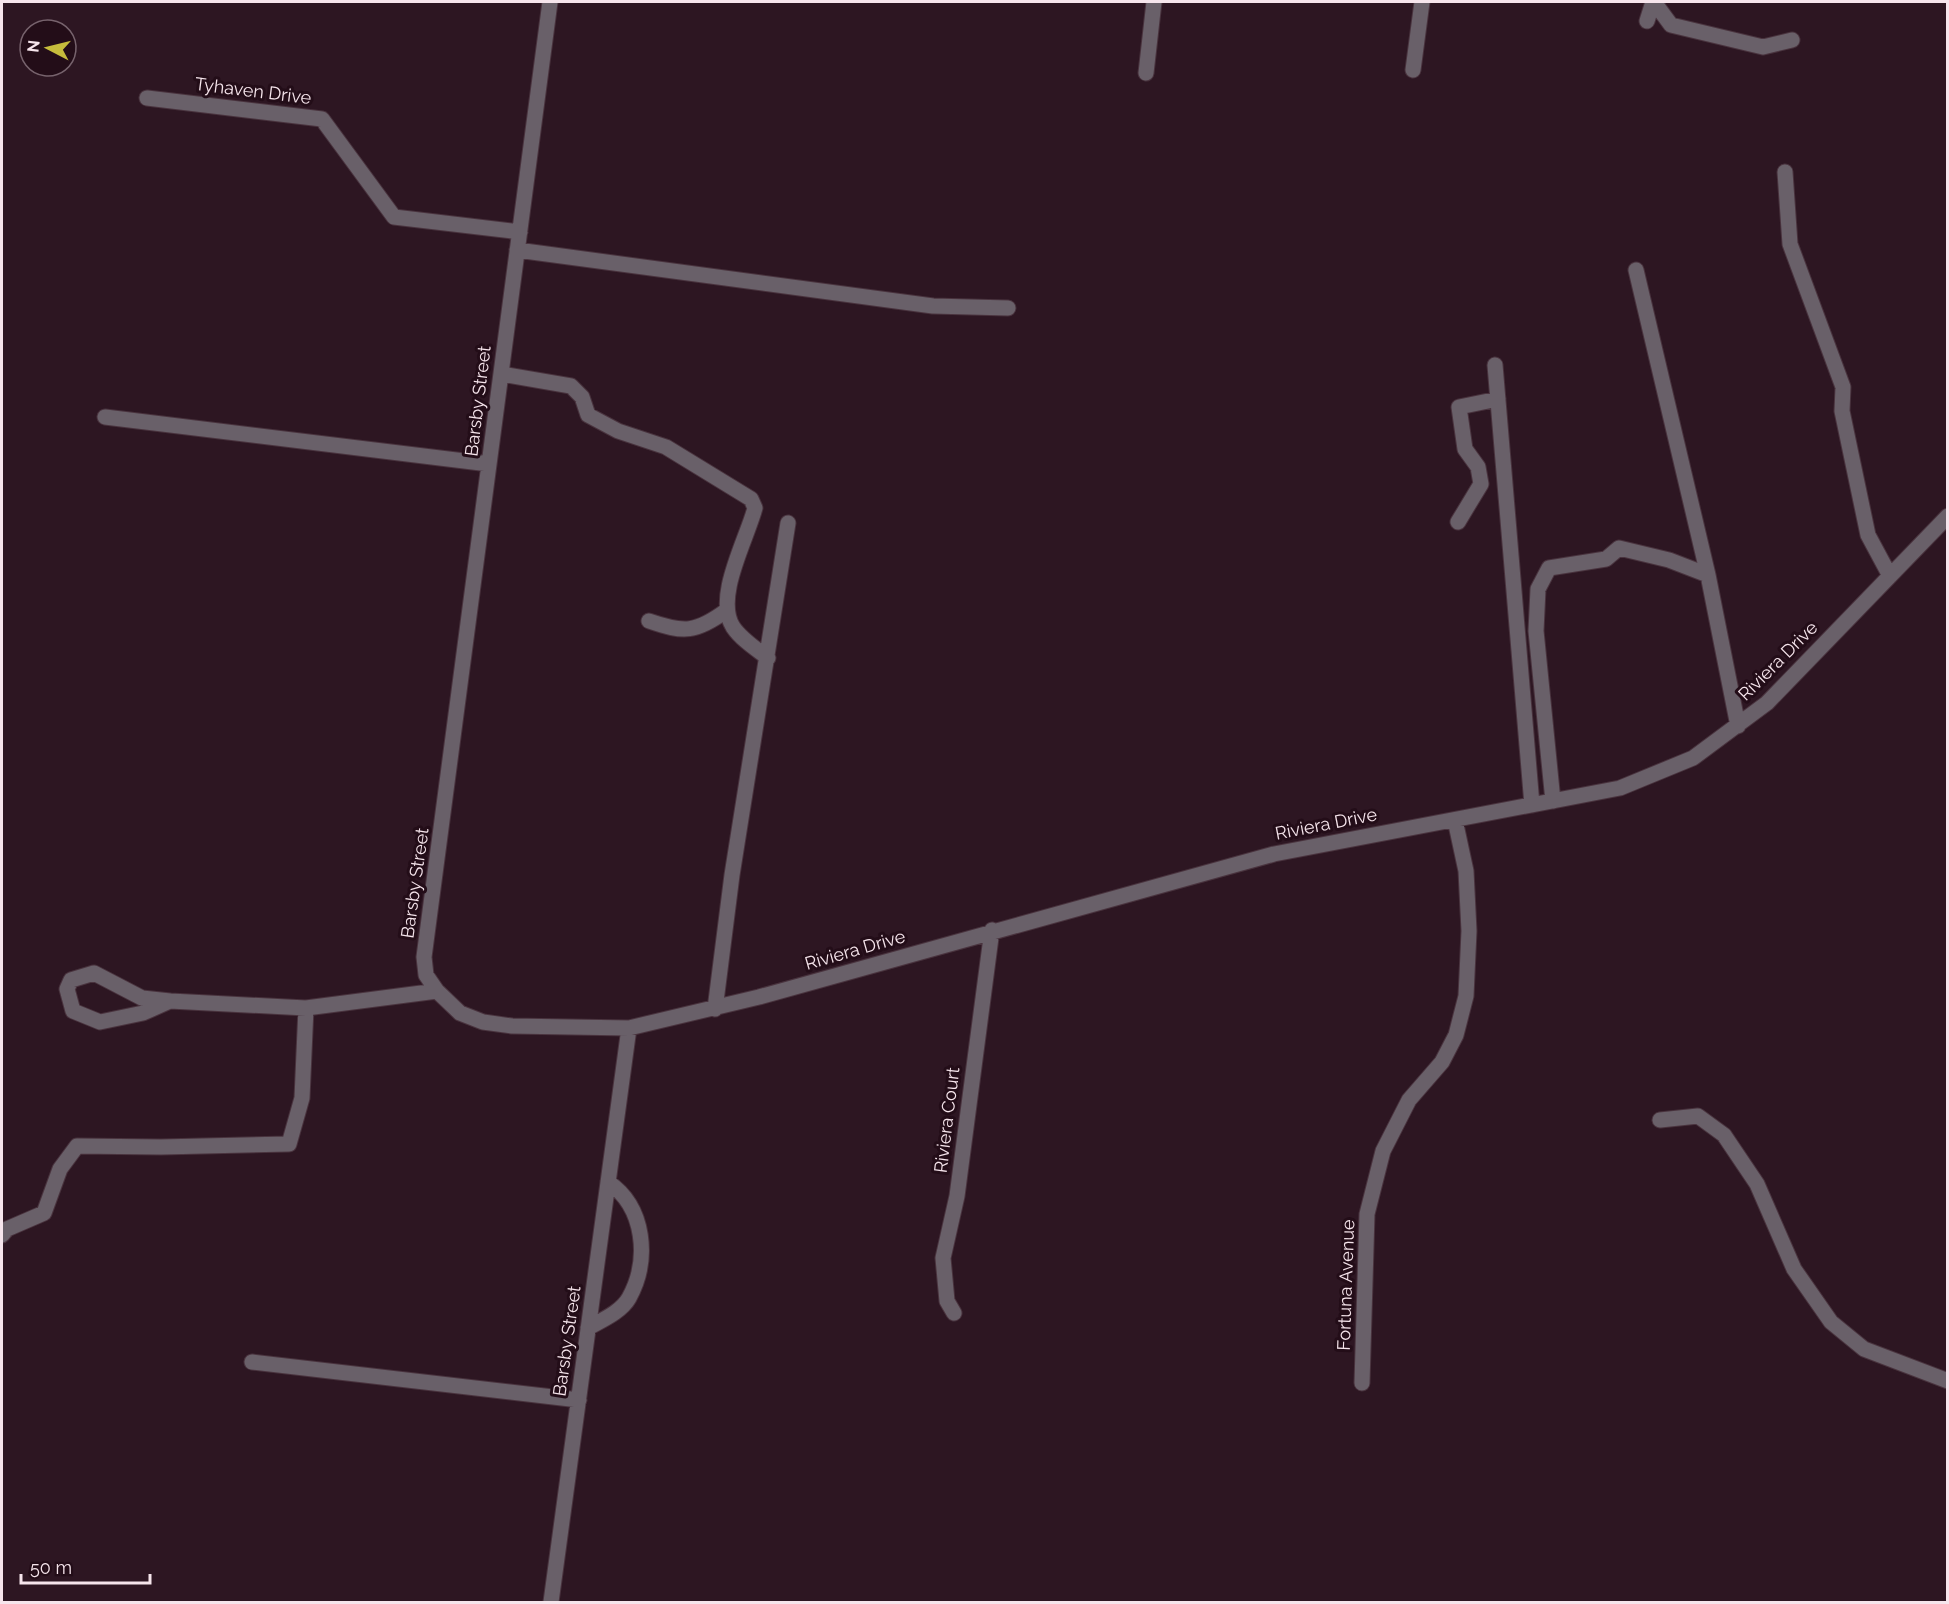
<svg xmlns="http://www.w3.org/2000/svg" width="1949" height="1604" font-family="Raleway,sans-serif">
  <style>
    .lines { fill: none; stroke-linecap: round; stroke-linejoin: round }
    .minor-casing { stroke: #49333e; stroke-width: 17 }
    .minor { stroke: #696069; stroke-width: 15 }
    .labels { text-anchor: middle; stroke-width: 6; stroke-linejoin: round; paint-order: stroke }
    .street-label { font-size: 18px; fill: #f6e5ec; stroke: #230d18 }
  </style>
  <rect width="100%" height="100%" fill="#2d1622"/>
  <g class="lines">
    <g class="minor-casing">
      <path id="minor" d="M550 2 424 957 426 975 437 991 460 1013 483 1022 512 1026 629 1028 759 997 1274 854 1620 788 1693 758 1767 703 1948 516
        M1654 2 1671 25 1763 47 1792 40
        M1647 21 1653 2
        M1413 70 1422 2
        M1146 73 1154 2
        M147 98 322 119 394 217 520 232
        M1785 172 1790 244 1843 387 1842 411 1868 535 1890 576
        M517 250 933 306 1008 308
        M1636 270 1708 575 1738 726
        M1495 365 1532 805
        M501 374 571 386 582 397 588 415 618 431 666 447 751 499 755 508C747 539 714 597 733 627 741 639 756 649 768 658
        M105 417 489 464
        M1458 522 1481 484 1478 467 1465 449 1459 407 1498 399
        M649 621C684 633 696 633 727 610
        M1553 801 1536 631 1538 589 1549 568 1606 559 1619 548 1669 560 1708 575
        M94 973 142 998 170 1001 143 1013 100 1022 73 1011 67 989 71 980Z
        M170 1001 306 1008 437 991
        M715 1009 732 875 788 523
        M1660 1120 1698 1116 1724 1135 1757 1184 1794 1269 1831 1322 1864 1349 1948 1381
        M2 1235 7 1229 44 1213 60 1169 77 1146 161 1147 289 1144 302 1098 306 1008
        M954 1313 947 1301 943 1258 957 1196 992 930
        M588 1328C602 1320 621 1312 629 1298 650 1260 645 1207 608 1182
        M252 1362 579 1400
        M1362 1383 1367 1214 1383 1151 1409 1100 1442 1062 1456 1035 1466 996 1469 931 1466 871 1455 820
        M551 1602 629 1028"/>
    </g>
    <use href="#minor" class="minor"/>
  </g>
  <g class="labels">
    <g class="street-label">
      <text transform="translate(253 91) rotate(7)" y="6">Tyhaven Drive</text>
      <text transform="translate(478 401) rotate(-83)" y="6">Barsby Street</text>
      <text transform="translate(1778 661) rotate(-45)" y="6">Riviera Drive</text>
      <text transform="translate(1326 824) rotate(-11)" y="6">Riviera Drive</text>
      <text transform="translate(415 883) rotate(-82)" y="6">Barsby Street</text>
      <text transform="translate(855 950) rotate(-16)" y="6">Riviera Drive</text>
      <text transform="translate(947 1120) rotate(-83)" y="6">Riviera Court</text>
      <text transform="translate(1346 1285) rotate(-88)" y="6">Fortuna Avenue</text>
      <text transform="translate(567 1341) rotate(-82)" y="6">Barsby Street</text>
    </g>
  </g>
  <rect width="1949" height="1604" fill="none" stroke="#f6e5ec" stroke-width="6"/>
  <g transform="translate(48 48) rotate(277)"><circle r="28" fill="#230d18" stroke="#77636d" stroke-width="1.5"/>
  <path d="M0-4.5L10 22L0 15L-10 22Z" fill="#c6bc3c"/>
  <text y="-9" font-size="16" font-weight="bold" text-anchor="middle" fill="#f6e5ec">N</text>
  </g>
  <path d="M21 1574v9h129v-9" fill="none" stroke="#f6e5ec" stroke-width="3"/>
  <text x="30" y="1574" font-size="18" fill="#f6e5ec" stroke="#230d18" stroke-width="4.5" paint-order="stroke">50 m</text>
</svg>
